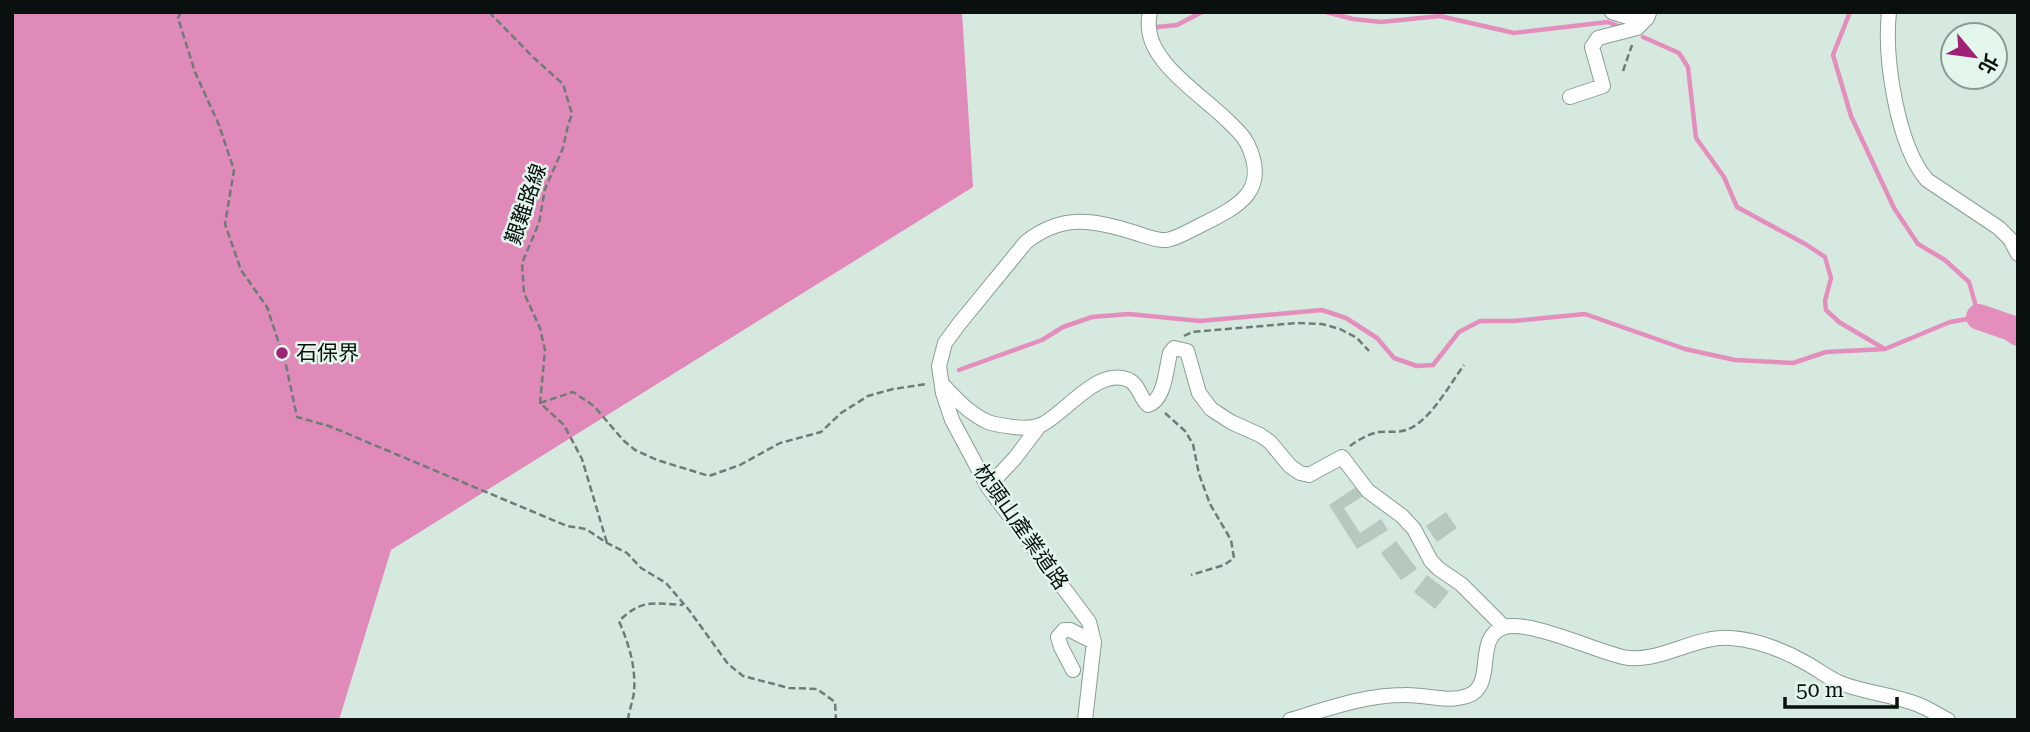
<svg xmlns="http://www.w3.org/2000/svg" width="2030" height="732" font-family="'Roboto Serif','Noto Sans TC',serif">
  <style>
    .forest { fill: #e08aba }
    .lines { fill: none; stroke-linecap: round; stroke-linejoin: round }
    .stream { stroke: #e48ebe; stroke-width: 4.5 }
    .river { stroke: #e48ebe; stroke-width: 26 }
    .building { fill: #b6c9bf }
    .minor-casing { stroke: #8b9d94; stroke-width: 16 }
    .path { stroke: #6f7c75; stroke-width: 2.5; stroke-dasharray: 7 3.5; stroke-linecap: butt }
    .minor { stroke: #fff; stroke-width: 14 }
    .poi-dot { fill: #a02275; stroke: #e2f6ec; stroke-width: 2.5 }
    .labels { text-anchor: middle; stroke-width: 5; stroke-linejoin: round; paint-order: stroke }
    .street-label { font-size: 21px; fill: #0a100d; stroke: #e2f6ec }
    .poi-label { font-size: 21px; fill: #0a100d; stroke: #e2f6ec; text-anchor: start }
  </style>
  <rect width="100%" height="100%" fill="#d5e9df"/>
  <path class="forest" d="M12 12H962L973 187 391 550 339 720H12Z"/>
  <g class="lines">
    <path class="stream" d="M1326 12 1353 19 1381 22 1440 16 1514 33 1608 22 1621 27
      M1157 27 1177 25 1202 12
      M1643 37 1679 53 1688 67 1696 138 1724 177 1737 207 1807 245 1825 257 1831 278 1825 301 1826 310 1839 322 1883 348
      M959 370 1042 340 1063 327 1092 317 1129 314 1200 321 1322 310 1346 318 1377 338 1394 358 1417 366 1433 365 1459 332 1480 321H1514L1585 314 1685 349 1735 360 1793 363 1826 352 1885 349 1950 322 1979 317 1969 282 1945 260 1918 244 1894 208 1851 116 1833 55 1850 12"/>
    <path class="river" d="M1979 317 2011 328 2018 333"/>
  </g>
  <path class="building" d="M1359 485 1365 495 1344 508 1360 533 1381 519 1388 530 1357 549 1329 505Z
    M1446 512 1457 528 1437 542 1426 526Z
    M1396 541 1417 569 1401 580 1381 553Z
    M1427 575 1449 592 1435 609 1414 592Z"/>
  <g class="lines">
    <g class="minor-casing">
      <path id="minor" d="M1612 12 1628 17 1647 18 1649 13
        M1889 12C1884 58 1897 145 1927 180L1999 228 2010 239 2018 254
        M1570 97 1603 86 1592 47 1598 38 1637 28 1647 18
        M942 384C956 399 970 414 988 422 995 425 1006 426 1014 427 1022 428 1033 428 1041 425 1066 413 1098 366 1129 380 1139 385 1140 398 1148 405 1165 400 1166 369 1170 353L1174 348 1187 351 1199 393 1211 409 1231 422 1260 435 1270 442 1290 466 1300 473 1309 475 1342 457 1368 491 1402 516 1414 529 1431 561 1439 569 1461 584 1504 627
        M988 487 1015 458 1040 425
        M1073 670 1061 647 1058 637 1064 630H1070L1094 642
        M1085 720 1094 642 1089 622 988 487 952 420 943 393 939 366 945 343 959 324 1026 242C1063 213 1094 220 1136 233 1146 236 1157 241 1167 240 1178 238 1191 230 1201 225 1240 206 1270 190 1247 143 1243 135 1236 129 1230 123 1205 97 1151 65 1149 28 1148 23 1149 17 1150 12
        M1290 720C1327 709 1365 695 1404 695 1424 694 1447 703 1467 696 1498 686 1472 636 1505 627 1529 620 1596 651 1623 657 1656 665 1695 635 1731 638 1758 640 1783 650 1806 663 1819 670 1829 679 1843 684 1867 693 1895 695 1919 705 1929 709 1938 715 1948 720"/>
    </g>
    <path class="path" d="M181 12 178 18 195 72 219 125 234 170 225 224 241 270 267 307 286 365 297 417 329 426 567 526 586 529 607 543 627 553 641 568 666 583 689 610 728 664 743 676 789 688 817 689 835 702 836 720
      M489 12 534 58 563 84 572 114 568 125 563 148 545 189 539 223 522 263 524 293 540 328 545 350 540 403 564 425 582 459 607 543
      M1623 71 1632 45
      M1184 336 1192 332 1297 323 1322 324 1340 329 1357 338 1369 351
      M540 403 573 392 594 406 623 440 635 450 657 460 709 476 740 465 780 443 821 432 841 413 868 396 893 389 927 384
      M1165 413 1185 431 1193 444 1199 474 1210 504 1231 540 1234 558 1224 565 1191 575
      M1350 446C1358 440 1368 434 1379 432 1388 431 1398 433 1406 430 1429 423 1450 384 1464 365
      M628 720C629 710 633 701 634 692 636 666 629 645 619 621 642 599 652 603 683 605"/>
    <use href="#minor" class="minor"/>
  </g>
  <circle class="poi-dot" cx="282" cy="353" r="7"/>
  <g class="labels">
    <g class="street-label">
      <text transform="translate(526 204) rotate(-71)" y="7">艱難路線</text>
      <text transform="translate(1021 527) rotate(55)" y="7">枕頭山產業道路</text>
    </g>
    <g class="poi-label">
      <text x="296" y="360">石保界</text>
    </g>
  </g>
  <rect width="2030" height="732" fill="none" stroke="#0a100d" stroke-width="28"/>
  <g transform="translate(1974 56) rotate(119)"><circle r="33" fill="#e2f6ec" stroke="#8c9a93" stroke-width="2"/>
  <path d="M0-5L12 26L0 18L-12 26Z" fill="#a02275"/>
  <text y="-10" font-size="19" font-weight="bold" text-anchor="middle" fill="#0a100d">北</text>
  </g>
  <path d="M1785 697v10h112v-10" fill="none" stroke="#0a100d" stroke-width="3.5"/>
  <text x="1796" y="697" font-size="21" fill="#0a100d" stroke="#e2f6ec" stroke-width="5" paint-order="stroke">50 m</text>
</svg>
